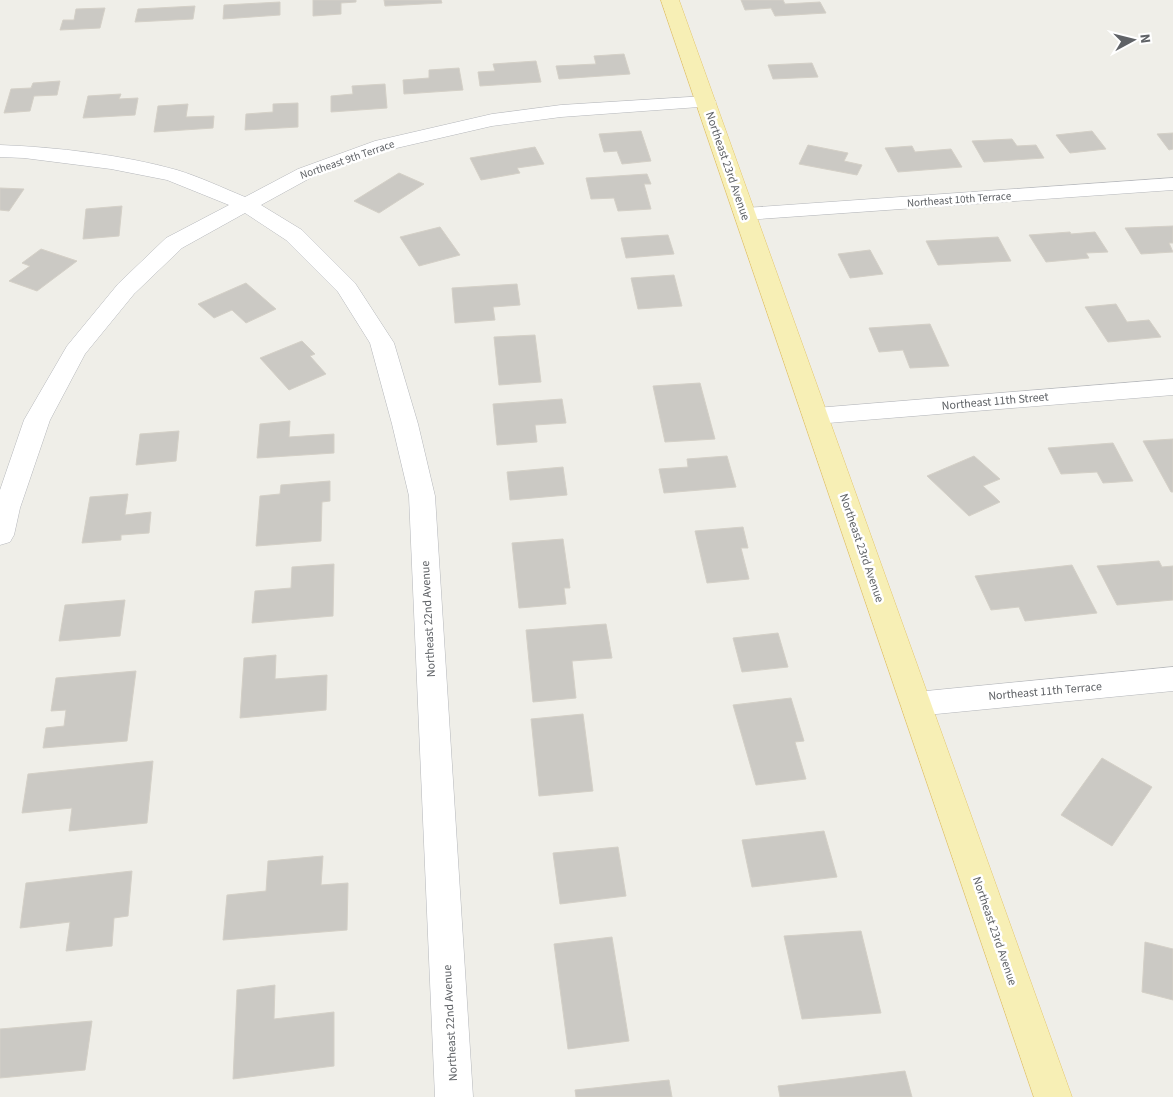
<svg xmlns="http://www.w3.org/2000/svg" width="1173" height="1097" font-family="'Source Sans 3',sans-serif">
  <style>
    .building { fill: #cbc9c4; stroke: #d4d0c7 }
    .lines { fill: none; stroke-linecap: round; stroke-linejoin: round }
    .minor-casing { stroke: #b5b7bb; stroke-width: 1 }
    .major-casing { stroke: #e4c66d; stroke-width: 1 }
    .minor { fill: #fff; fill-rule: evenodd }
    .major { fill: #f7efb5; fill-rule: evenodd }
    .labels { text-anchor: middle; stroke-width: 5; stroke-linejoin: round; paint-order: stroke }
    .far-street-label { font-size: 11px; fill: #5f6266; stroke: #fff }
    .street-label { font-size: 12px; fill: #5f6266; stroke: #fff }
  </style>
  <rect width="100%" height="100%" fill="#efeee8"/>
  <path class="building" d="M313 0H356V2L341 3V14L313 16Z
    M384 0H441L442 3 385 6Z
    M741 0H783L785 4 820 2 826 13 775 16 771 8 745 10Z
    M280 2V15L223 19 224 5Z
    M195 6 193 19 135 22 138 9Z
    M105 8 100 28 60 30 63 20H74L76 9Z
    M624 54 630 74 559 79 556 66 596 64 594 56Z
    M536 61 541 82 480 86 478 72 495 71 493 64Z
    M812 63 818 77 773 79 768 65Z
    M459 68 463 90 404 94 403 80 429 78V70Z
    M60 81 57 95 34 96 30 111 4 113 11 89 31 88 33 83Z
    M385 84 387 108 331 112V96L353 94 352 86Z
    M121 94 119 99 138 98 135 115 83 118 88 96Z
    M298 103V127L245 130 246 114 273 112V104Z
    M188 104 186 117 214 116 213 128 154 132 158 106Z
    M641 131 651 161 622 164 617 151 604 152 599 134Z
    M1092 131 1106 149 1070 153 1056 135Z
    M1173 133V149L1169 150 1157 134Z
    M1012 139 1017 146 1036 145 1044 158 984 162 972 141Z
    M808 145 848 153 844 161 862 165 857 175 799 164Z
    M912 146 915 152 951 149 962 167 898 172 885 148Z
    M535 147 544 164 517 168 520 173 481 180 470 158Z
    M399 173 424 184 379 213 354 201Z
    M647 174 651 184H644L651 209 618 211 614 198 591 199 586 178Z
    M0 188 24 189 9 211 0 210Z
    M122 206 119 236 83 239 86 209Z
    M1173 226V243H1169L1173 252 1141 254 1125 228Z
    M440 227 460 255 419 266 400 237Z
    M1070 232 1071 234 1095 232 1108 252 1086 253 1089 258 1046 262 1029 235Z
    M668 235 674 254 626 258 621 238Z
    M998 237 1011 261 938 265 926 241Z
    M41 249 77 261 37 291 9 281 30 266 22 263Z
    M870 250 883 274 850 278 838 254Z
    M674 275 682 306 638 309 631 278Z
    M246 283 276 309 246 323 232 310 214 318 198 304Z
    M517 284 520 305 493 307 495 320 455 323 452 288Z
    M1116 304 1127 322 1149 320 1161 337 1108 342 1085 307Z
    M930 324 949 366 910 368 903 350 879 352 869 328Z
    M535 335 541 382 499 385 494 337Z
    M302 341 315 354 310 356 326 374 289 390 260 358Z
    M700 383 715 439 665 442 653 386Z
    M562 399 566 423 535 425 537 442 497 445 493 404Z
    M290 421 289 437 334 434V453L257 458 260 424Z
    M179 431 176 461 136 465 140 434Z
    M1173 439V492H1171L1143 441Z
    M1113 443 1133 481 1103 483 1097 472 1061 474 1048 448Z
    M727 456 736 487 664 493 659 469 688 467 687 459Z
    M974 456 1000 479 983 486 1000 502 969 516 927 476Z
    M563 467 567 495 510 500 507 472Z
    M330 481V501L322 502 321 541 256 546 260 496 280 494 281 485Z
    M128 494 125 515 151 512 149 533 121 535V540L82 543 90 497Z
    M743 527 748 548H741L749 579 707 583 695 531Z
    M563 539 570 588H564L566 604 519 608 512 543Z
    M1159 561 1162 567 1173 566V600L1117 605 1097 566Z
    M334 564 333 616 252 623 255 591 291 588 292 567Z
    M1072 565 1097 613 1025 621 1019 607 991 610 975 576Z
    M125 600 120 636 59 641 65 605Z
    M606 624 612 658 572 661 576 698 533 702 526 630Z
    M778 633 788 667 742 672 733 638Z
    M276 655 275 679 327 675 326 710 240 718 244 658Z
    M136 671 127 741 43 748 46 728 64 726 66 710 51 711 56 678Z
    M791 698 804 741 795 742 806 779 756 785 733 705Z
    M583 714 593 791 539 796 531 719Z
    M1102 758 1152 787 1112 846 1061 815Z
    M153 761 147 823 69 831 72 808 22 813 28 774Z
    M824 831 837 877 752 887 742 840Z
    M618 847 626 896 560 904 553 853Z
    M323 856 321 885 348 883 347 930 223 940 227 895 266 891 268 861Z
    M132 871 128 916 114 918 112 946 66 951 70 922 20 928 26 883Z
    M861 931 881 1013 802 1019 784 936Z
    M612 937 629 1041 568 1049 554 944Z
    M1145 942 1173 949V1000L1142 992Z
    M275 985 274 1019 334 1012V1066L233 1079 237 990Z
    M92 1021 85 1070 0 1078V1029Z
    M905 1071 912 1097H780L778 1086Z
    M669 1080 672 1097H576L575 1090Z"/>
  <g class="lines">
    <g class="minor-casing">
      <path id="minor" d="M706 96 713 98 716 102 713 106 561 117 492 126 388 150 312 177 261 205 302 230 355 283 394 343 418 424 435 496 473 1097H435L409 496 392 424 370 343 338 292 286 240 245 213 182 248 134 294 85 354 50 420 20 508 14 535 10 542 0 545V490L24 420 67 346 118 284 166 238 229 205 167 180 111 169 24 158 0 157V145C56 147 124 155 177 170 200 177 223 188 245 197L298 169 375 141 492 114 561 105Z
        M1173 178V190L745 220 737 219 734 214 737 209 745 208Z
        M1173 379V395L816 424 807 422 803 416 807 410 816 408Z
        M1173 667V691L916 716 905 713 901 704 905 695 916 692Z"/>
    </g>
    <g class="major-casing">
      <path id="major" d="M661 0H679L1072 1097H1034Z"/>
    </g>
    <use href="#minor" class="minor"/>
    <use href="#major" class="major"/>
  </g>
  <g class="labels">
    <g class="far-street-label">
      <text transform="translate(347 159) rotate(-19)" y="4">Northeast 9th Terrace</text>
      <text transform="translate(959 199) rotate(-4)" y="4">Northeast 10th Terrace</text>
    </g>
    <g class="street-label">
      <text transform="translate(728 166) rotate(71)" y="4">Northeast 23rd Avenue</text>
      <text transform="translate(995 401) rotate(-5)" y="4">Northeast 11th Street</text>
      <text transform="translate(862 548) rotate(71)" y="4">Northeast 23rd Avenue</text>
      <text transform="translate(428 619) rotate(-93)" y="4">Northeast 22nd Avenue</text>
      <text transform="translate(1045 691) rotate(-5)" y="4">Northeast 11th Terrace</text>
      <text transform="translate(995 931) rotate(71)" y="4">Northeast 23rd Avenue</text>
      <text transform="translate(450 1023) rotate(-93)" y="4">Northeast 22nd Avenue</text>
    </g>
  </g>
  <g transform="translate(1133 40) rotate(83)" stroke="#ffffff" stroke-width="4" paint-order="stroke">
  <path d="M0-4L9 19L0 12L-9 19Z" fill="#5f6266"/>
  <text y="-8" font-size="14" font-weight="bold" text-anchor="middle" fill="#5f6266">N</text>
  </g>
</svg>
